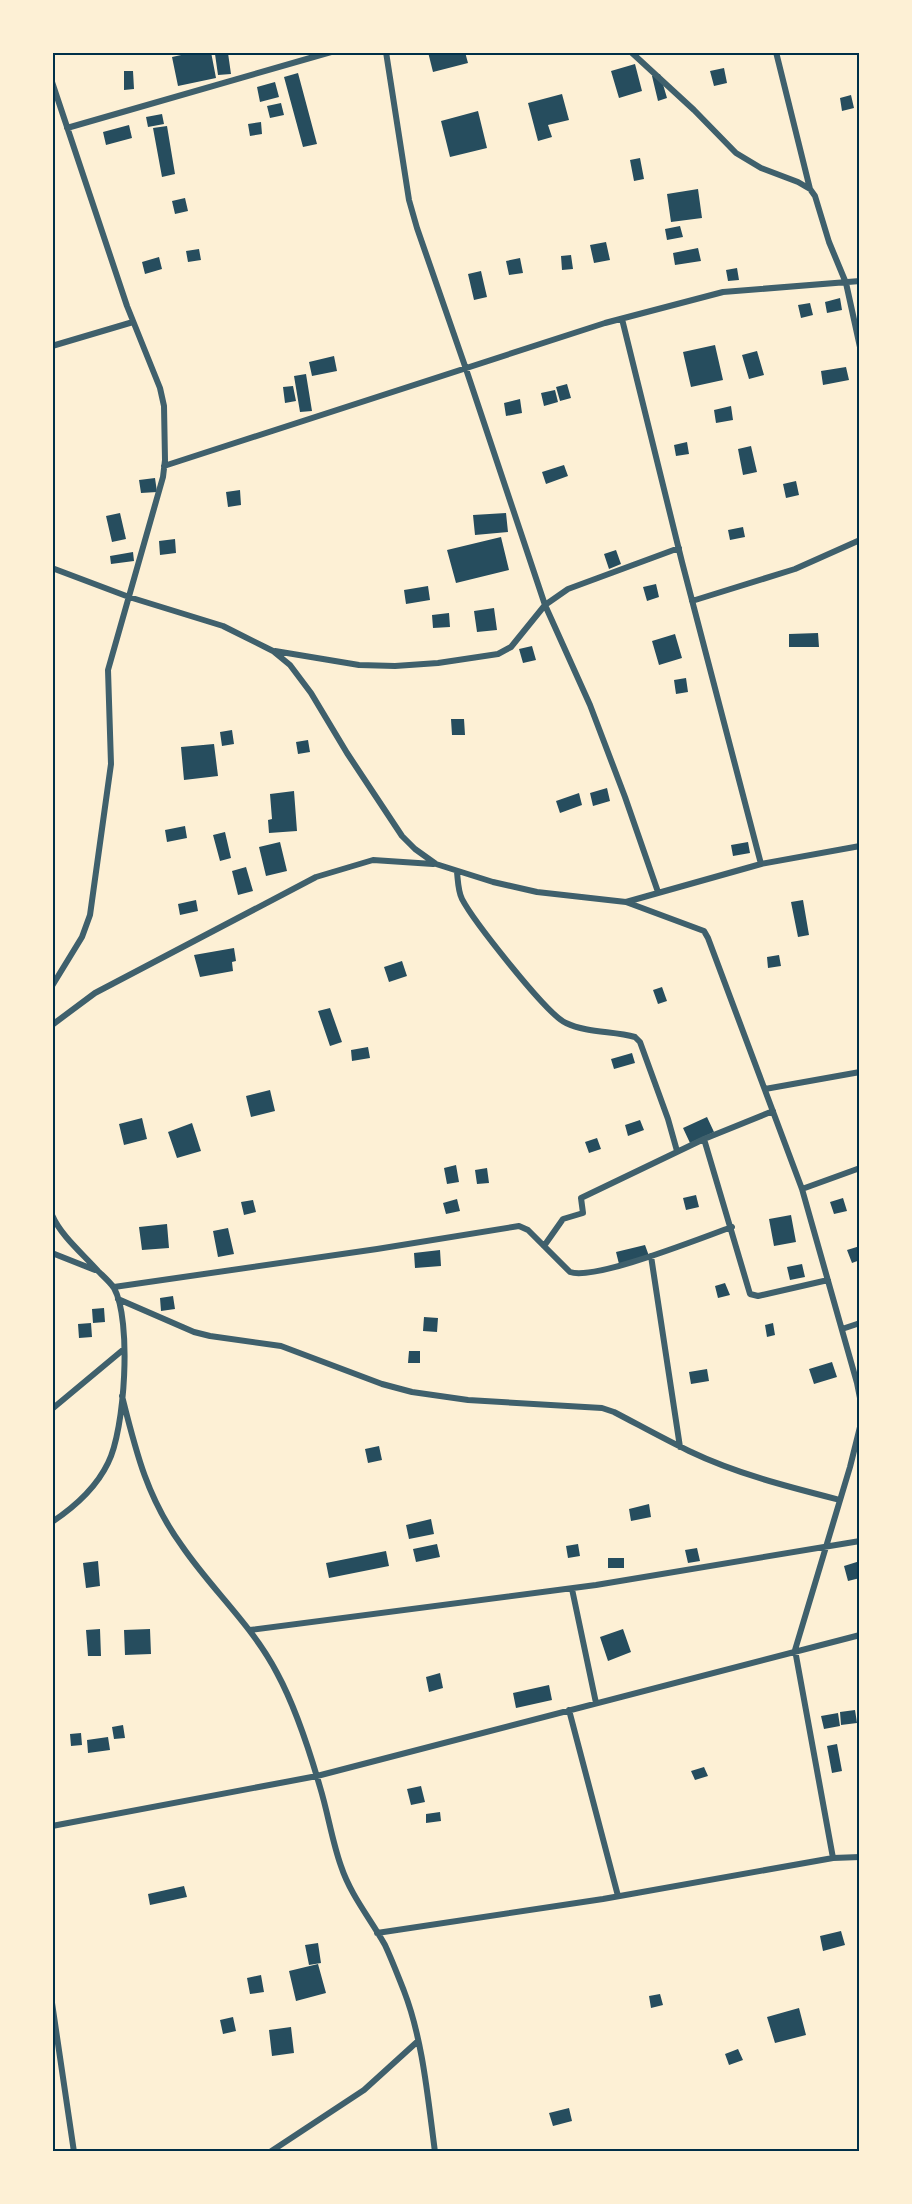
<svg xmlns="http://www.w3.org/2000/svg" width="912" height="2204" font-family="'PT Serif',serif">
  <style>
    .building { fill: #264d5e }
    .lines { fill: none; stroke-linecap: round; stroke-linejoin: round }
    .minor { stroke: #3f606c; stroke-width: 6 }
    .neatline { fill: none; stroke: #003049; stroke-width: 2 }
  </style>
  <rect width="100%" height="100%" fill="#fdf0d5"/>
  <path class="building" d="M195 52H211L216 78 178 86 172 57Z
    M428 52H465L468 63 433 72Z
    M228 53 231 74 218 75 215 54Z
    M635 64 642 91 619 98 611 71Z
    M724 68 727 83 714 86 710 71Z
    M124 71H133L134 89 124 90Z
    M298 73 317 144 303 147 284 77Z
    M660 74 667 98 658 101 652 76Z
    M275 82 279 97 260 102 257 87Z
    M562 94 569 120 548 125 552 137 538 141 528 103Z
    M851 95 854 108 842 111 840 98Z
    M281 103 284 115 270 118 267 106Z
    M478 111 487 148 450 157 441 121Z
    M162 114 164 124 148 127 146 117Z
    M261 122 262 134 250 136 248 124Z
    M129 125 132 138 106 145 103 132Z
    M167 126 175 174 162 177 153 128Z
    M640 158 644 179 634 181 630 160Z
    M698 189 702 218 671 222 667 194Z
    M185 198 188 211 175 214 172 201Z
    M680 226 683 237 667 240 665 229Z
    M606 242 610 260 594 263 590 245Z
    M698 248 701 261 675 265 673 253Z
    M199 249 201 260 188 262 186 251Z
    M571 255 573 269 562 270 561 256Z
    M159 257 162 269 145 274 142 262Z
    M520 258 523 273 509 275 506 261Z
    M737 268 739 280 728 281 726 270Z
    M481 271 487 297 474 300 468 274Z
    M840 298 842 310 827 313 825 302Z
    M810 303 813 315 801 318 798 305Z
    M715 345 723 380 691 387 683 352Z
    M757 351 764 375 749 379 742 355Z
    M334 356 337 371 312 376 309 362Z
    M846 367 849 380 823 385 821 371Z
    M306 374 312 411 300 412 294 376Z
    M567 384 571 398 560 401 556 387Z
    M293 386 296 401 285 403 283 387Z
    M555 390 558 402 544 406 541 393Z
    M520 399 522 413 506 416 504 403Z
    M731 406 733 420 716 423 714 410Z
    M687 442 689 454 676 456 674 445Z
    M751 446 757 472 743 475 738 449Z
    M564 465 568 476 546 484 542 472Z
    M155 478 157 492 141 493 139 480Z
    M796 481 799 495 786 498 783 484Z
    M240 490 241 505 228 507 226 492Z
    M120 513 126 539 112 542 106 516Z
    M506 513 508 532 475 535 473 515Z
    M743 527 745 537 730 540 728 530Z
    M501 537 509 570 456 583 447 550Z
    M175 539 176 553 160 555 159 541Z
    M616 550 621 564 609 569 604 554Z
    M133 552 134 561 111 564 110 556Z
    M656 584 659 597 647 601 643 587Z
    M428 586 430 600 406 604 404 590Z
    M494 608 497 630 477 632 474 611Z
    M449 613 450 627 433 628 432 615Z
    M818 633 819 647H789V634Z
    M675 634 682 658 659 665 652 641Z
    M532 646 536 660 523 663 519 649Z
    M686 678 688 692 676 694 674 680Z
    M451 719H464L465 735H452Z
    M232 730 234 744 222 746 220 732Z
    M308 740 310 752 298 754 296 742Z
    M214 744 218 776 184 780 181 747Z
    M607 788 610 801 593 806 590 793Z
    M294 791 297 831 269 833 268 820 272 819 270 794Z
    M579 793 582 805 560 813 556 801Z
    M185 826 187 838 167 842 165 830Z
    M225 832 231 858 220 861 213 835Z
    M280 842 287 871 266 876 259 847Z
    M748 842 750 853 733 856 731 845Z
    M246 867 253 891 238 895 232 871Z
    M196 900 198 911 180 915 178 904Z
    M803 900 809 935 798 937 791 902Z
    M234 948 236 961 232 962 233 971 200 977 194 955Z
    M779 955 781 966 768 968 767 957Z
    M402 961 407 976 389 982 384 967Z
    M662 987 667 1001 658 1004 653 990Z
    M330 1008 342 1042 330 1046 318 1011Z
    M368 1047 370 1058 352 1061 351 1050Z
    M632 1053 635 1063 614 1069 611 1059Z
    M270 1090 275 1111 251 1117 246 1096Z
    M707 1117 714 1132 690 1143 683 1128Z
    M142 1118 147 1139 124 1145 119 1124Z
    M640 1120 644 1130 628 1136 625 1125Z
    M192 1123 201 1151 177 1158 168 1132Z
    M597 1138 601 1149 589 1153 585 1142Z
    M456 1165 459 1182 447 1184 444 1168Z
    M487 1168 489 1183 477 1184 475 1170Z
    M696 1195 699 1207 686 1210 683 1198Z
    M843 1198 847 1211 834 1214 830 1202Z
    M457 1199 460 1211 446 1214 443 1203Z
    M253 1200 256 1212 244 1215 241 1202Z
    M791 1215 796 1242 774 1246 769 1219Z
    M167 1224 169 1248 142 1250 139 1227Z
    M228 1228 234 1254 218 1257 213 1231Z
    M645 1245 649 1256 619 1264 616 1252Z
    M860 1246V1260L852 1263 847 1250Z
    M440 1250 441 1266 415 1268 414 1253Z
    M802 1264 805 1277 790 1280 787 1267Z
    M725 1283 730 1295 718 1298 715 1286Z
    M173 1296 175 1309 161 1311 160 1298Z
    M104 1308 105 1322 93 1323 92 1309Z
    M424 1317 438 1318 437 1332 423 1331Z
    M91 1323 92 1337 79 1338 78 1324Z
    M773 1323 775 1335 767 1337 765 1325Z
    M409 1351H420V1363H408Z
    M832 1362 837 1377 814 1384 809 1369Z
    M707 1369 709 1381 691 1384 689 1372Z
    M379 1446 382 1460 368 1463 365 1449Z
    M649 1504 651 1517 631 1521 629 1509Z
    M431 1519 434 1534 409 1539 406 1525Z
    M437 1544 440 1557 416 1562 413 1549Z
    M578 1544 580 1556 568 1558 566 1546Z
    M697 1548 700 1561 688 1563 685 1550Z
    M386 1551 389 1566 329 1578 326 1563Z
    M608 1558H624V1568H608Z
    M98 1561 100 1586 86 1588 83 1563Z
    M860 1561V1578L848 1581 844 1566Z
    M100 1629 101 1656H88L86 1630Z
    M150 1629 151 1654 125 1655 124 1630Z
    M623 1629 631 1652 608 1661 600 1637Z
    M440 1673 443 1688 429 1692 426 1677Z
    M549 1685 552 1700 516 1708 513 1693Z
    M855 1710 857 1723 841 1725 840 1712Z
    M838 1713 840 1726 824 1729 821 1716Z
    M123 1725 125 1738 114 1739 112 1727Z
    M81 1733 82 1745 71 1746 70 1734Z
    M108 1737 110 1750 88 1753 87 1740Z
    M837 1744 842 1771 832 1773 827 1746Z
    M704 1767 708 1776 695 1780 691 1771Z
    M421 1786 425 1802 411 1805 407 1789Z
    M440 1812 441 1821 426 1823V1814Z
    M184 1886 187 1897 150 1905 148 1894Z
    M841 1931 845 1945 823 1951 820 1936Z
    M318 1943 321 1963 309 1965 305 1945Z
    M318 1964 326 1993 296 2001 289 1971Z
    M261 1975 264 1992 250 1994 247 1978Z
    M660 1994 663 2005 651 2008 649 1996Z
    M799 2008 806 2035 775 2043 767 2017Z
    M233 2017 236 2031 223 2034 220 2020Z
    M291 2027 294 2053 272 2056 269 2030Z
    M738 2049 743 2060 729 2065 725 2054Z
    M569 2108 572 2121 553 2126 549 2113Z"/>
  <g class="lines">
    <path class="minor" d="M386 52 409 200 417 228 466 369 545 605 590 705 625 797 658 892
      M631 52 694 110 736 153 761 168 798 182 810 189 815 196 829 242 846 283 860 347
      M776 52 810 189
      M52 82 127 306 160 388 164 406 165 460 163 477 108 670 111 764 90 915 82 937 52 986
      M67 128 331 52
      M622 319 682 562 761 864
      M52 346 133 322
      M164 466 605 323 723 292 860 281
      M52 568 129 597 223 626 273 651 290 665 311 693 347 753 402 836 415 849 436 864 493 882 537 892 626 902 704 931 708 938 802 1189 857 1383 860 1398
      M692 601 795 569 860 540
      M275 651 359 665 395 666 438 663 498 654 511 647 545 605 568 589 679 548
      M457 872C458 881 458 891 462 899 473 920 547 1015 566 1023 587 1033 613 1031 635 1037L640 1042 668 1119 677 1151
      M626 902 761 864 860 846
      M52 1025 95 993 316 877 373 860 433 864
      M765 1089 860 1072
      M704 1139 750 1294 758 1296 828 1280
      M802 1189 860 1168
      M52 1215C61 1236 83 1254 98 1271 103 1276 110 1282 114 1288 132 1320 125 1430 108 1463 96 1488 76 1506 52 1522
      M544 1246 563 1219 583 1213 581 1198 704 1139 773 1111
      M52 1253 95 1270
      M651 1256 680 1447
      M114 1287 377 1249 519 1226 528 1230 570 1272C595 1281 703 1237 732 1227
      M118 1299 194 1332 210 1336 281 1346 382 1384 412 1392 468 1400 602 1408 614 1412C639 1425 664 1439 689 1451 737 1474 789 1487 840 1500
      M842 1329 860 1323
      M122 1396C136 1452 147 1498 182 1546 212 1590 252 1625 277 1673 296 1708 309 1749 320 1787 328 1813 332 1841 341 1866 351 1896 370 1918 385 1945 392 1960 398 1976 404 1991 423 2040 428 2100 435 2152
      M52 1409 124 1349
      M572 1589 596 1703
      M250 1630 596 1585 860 1541
      M569 1710 618 1896
      M52 1826 317 1776 860 1635
      M833 1858 795 1650 850 1467 860 1427
      M377 1933 603 1899 833 1858 860 1857
      M52 2003 74 2152
      M270 2152 364 2090 418 2041"/>
  </g>
  <rect width="912" height="2204" fill="none" stroke="#fdf0d5" stroke-width="108"/>
  <rect x="54" y="54" width="804" height="2096" class="neatline"/>
</svg>
